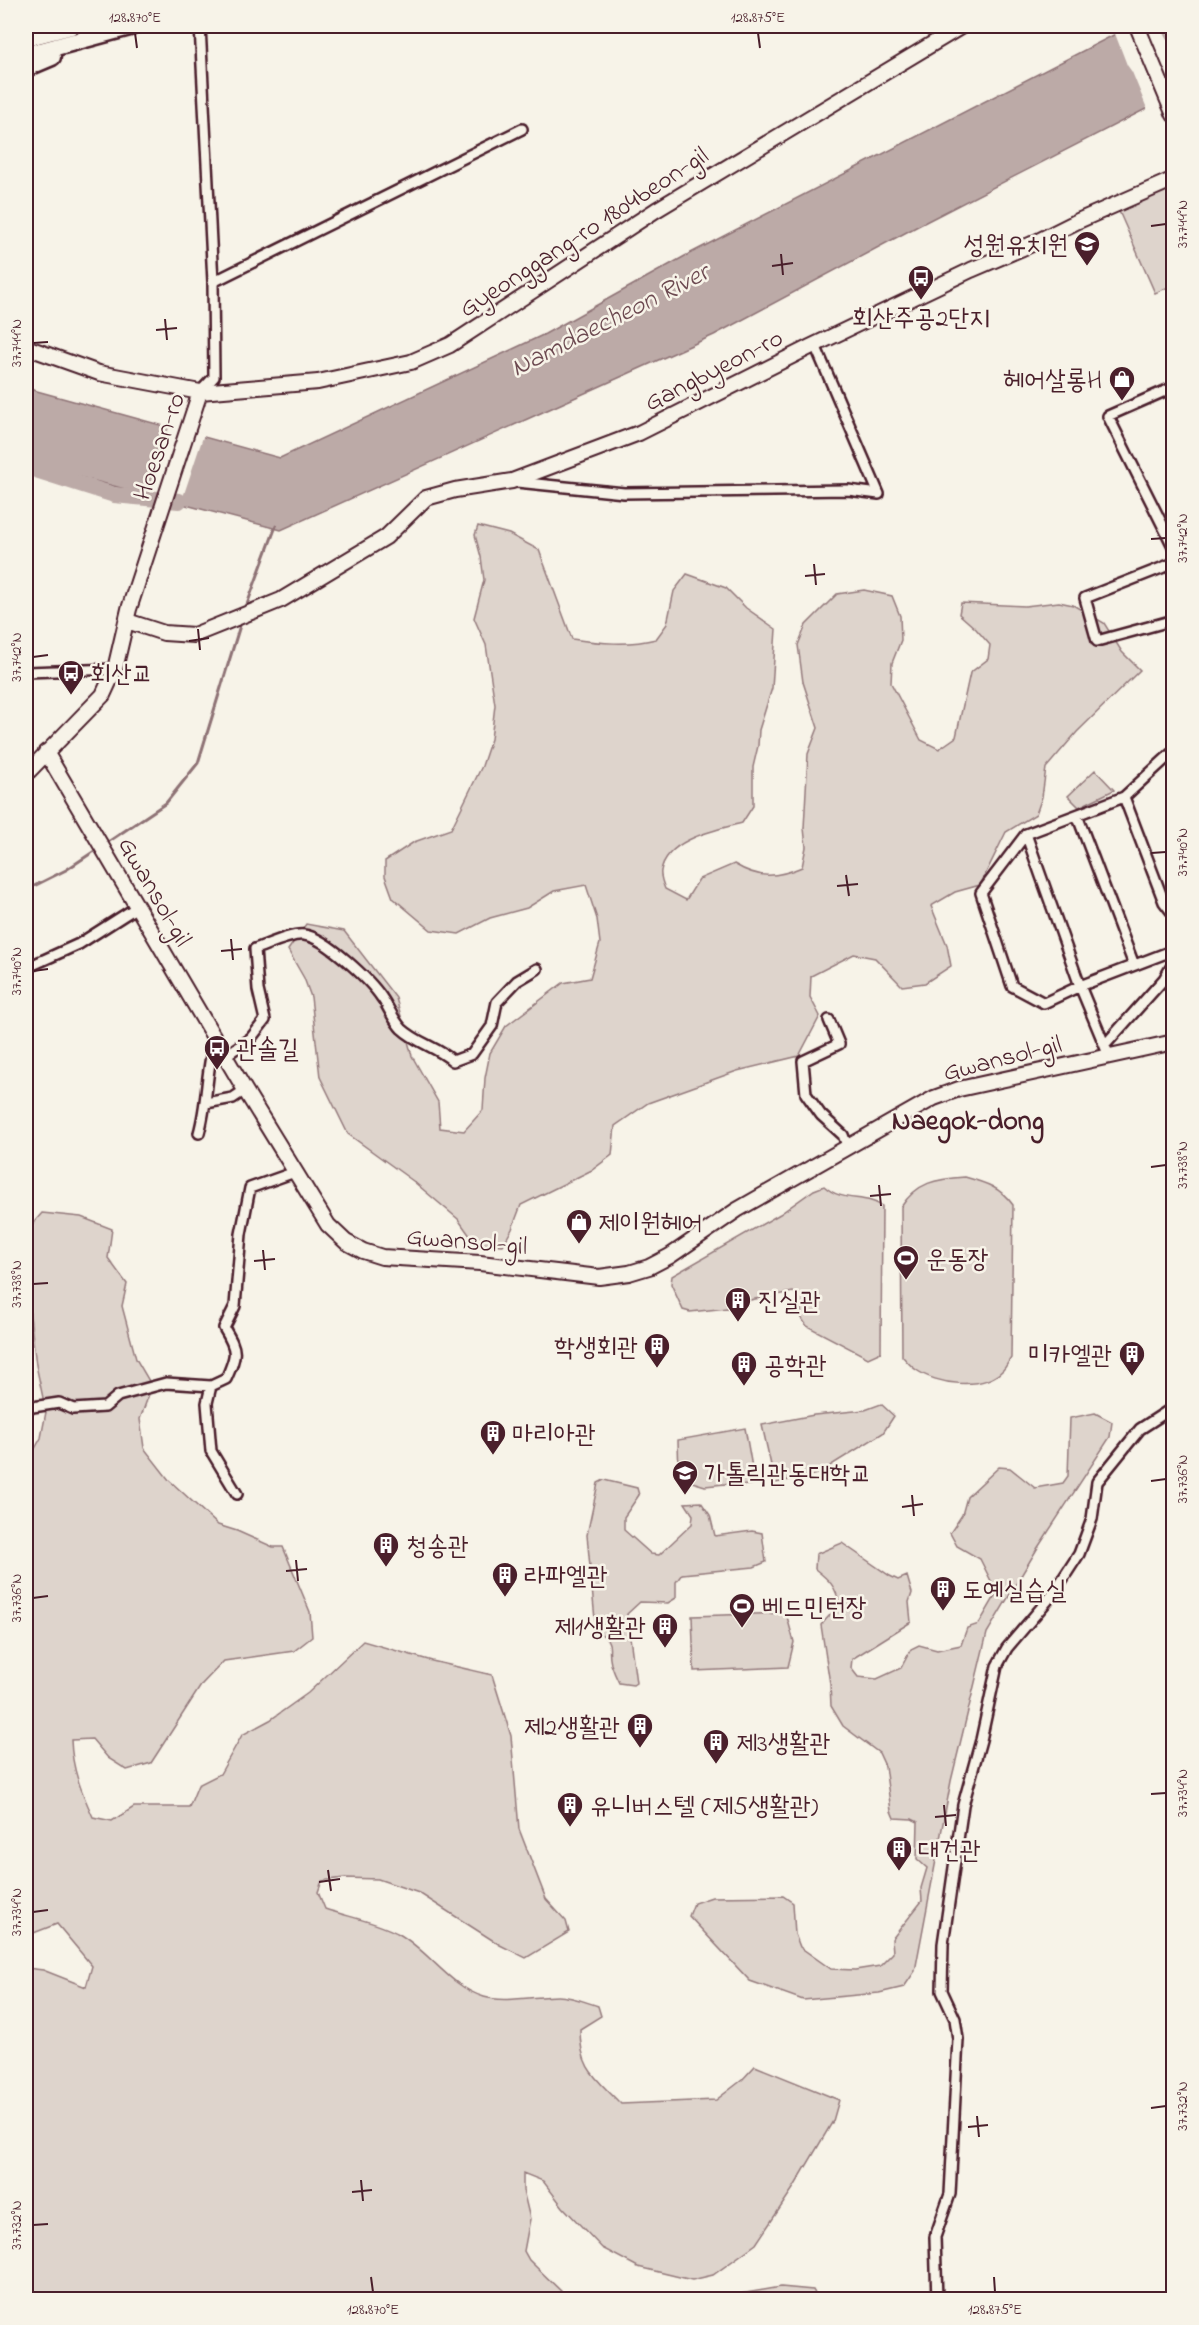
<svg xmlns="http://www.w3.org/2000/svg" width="1199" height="2325" font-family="'Indie Flower','Poor Story',sans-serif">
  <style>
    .green { fill: #ded4cc; stroke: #947a7c; stroke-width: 1.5 }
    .water { fill: #bcaaa7; stroke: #8e7275; stroke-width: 1.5 }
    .pier { fill: #f7f3e8 }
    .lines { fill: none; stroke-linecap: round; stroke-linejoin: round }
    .stream { stroke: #8e7275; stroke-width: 3 }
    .river { stroke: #bcaaa7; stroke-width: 16 }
    .street-casing { stroke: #4a1f2b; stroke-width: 14 }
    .secondary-casing { stroke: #4a1f2b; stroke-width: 18 }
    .highway-casing { stroke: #4a1f2b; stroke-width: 21 }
    .street { stroke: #f7f3e8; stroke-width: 9 }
    .secondary { stroke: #f7f3e8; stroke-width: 14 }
    .highway { stroke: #f7f3e8; stroke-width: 16 }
    .ticks { fill: none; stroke: #4a1f2b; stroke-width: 2 }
    .labels { text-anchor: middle; stroke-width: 5; stroke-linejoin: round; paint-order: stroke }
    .street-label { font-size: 26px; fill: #4a1f2b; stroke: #f7f3e8 }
    .poi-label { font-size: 26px; fill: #4a1f2b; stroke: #f7f3e8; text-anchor: start }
    .water-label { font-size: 27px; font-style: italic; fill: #6c4950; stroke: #f7f3e8 }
    .quarter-label { font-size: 28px; font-weight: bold; fill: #4a1f2b; stroke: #f7f3e8 }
    .neatline { fill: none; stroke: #4a1f2b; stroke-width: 2 }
    .ticks-label { font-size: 15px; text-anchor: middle; fill: #4a1f2b }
  </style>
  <rect width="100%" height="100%" fill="#f7f3e8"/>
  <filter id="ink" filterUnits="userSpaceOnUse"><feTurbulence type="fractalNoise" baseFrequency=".0167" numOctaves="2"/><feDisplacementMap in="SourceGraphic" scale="12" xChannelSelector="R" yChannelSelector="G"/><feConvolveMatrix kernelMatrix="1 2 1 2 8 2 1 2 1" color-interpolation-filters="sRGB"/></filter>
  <g filter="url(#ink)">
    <path class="green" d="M1167 187 1173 188V285L1155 293 1118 209Z
      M478 526 509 534 539 550 572 639C600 643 628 646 656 639L667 624 674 591 687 574 726 588 746 608 776 629 772 688 759 730 758 746 753 767V806L742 823C716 830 666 839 661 871 660 876 663 884 665 889L686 900 699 879 734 864C759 879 776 878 802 867L806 847 804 828 808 754 818 728 803 682 798 645 806 625 837 594 864 590 892 596 900 616 901 640 892 663 891 683 921 740 939 749 956 737 970 673 988 659 990 645 976 629 959 614 961 603 1025 606 1059 602 1073 605 1104 623 1122 652 1140 670 1077 732 1046 768 1042 797 1036 814 1006 832 980 885 955 892 931 906 947 945 951 966 925 983 902 986 875 958 854 954 811 976 810 997 820 1016 799 1056 737 1071 648 1103 615 1126 612 1155 592 1170 521 1205 512 1229 503 1245 475 1243 458 1219 413 1181 348 1134 320 1077 311 997 304 978 288 950 306 924 344 931 396 998 412 1056 438 1102 440 1128 464 1131 483 1110 485 1078 490 1053 506 1026 563 983 590 978 600 943 597 919 586 885 554 891 527 908 490 918 459 934 431 930 393 898 385 876V861L414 842 451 829 482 766 491 739 495 705 486 645 474 618 484 580 481 557 475 535Z
      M1095 770 1114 790 1079 807 1068 796Z
      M965 1177C986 1183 1000 1187 1013 1205L1011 1358C1008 1362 1006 1367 1003 1370 983 1391 936 1385 915 1369 910 1366 906 1360 902 1356L901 1207C917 1182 936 1179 965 1177Z
      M824 1186C842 1203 864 1194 882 1206L881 1352 868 1358 807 1326 802 1319 799 1297 793 1292 750 1300 737 1307 690 1312 683 1310 671 1284 672 1276 780 1214 814 1190Z
      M42 1213 81 1217 112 1229 108 1258 127 1284 122 1306 136 1359 152 1386 140 1419 144 1448 169 1480 218 1525 237 1531 273 1547H283L310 1612 312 1637 294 1651 224 1661 202 1684 151 1763 127 1770 108 1758 92 1739 71 1740C72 1769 81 1791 93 1817L112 1821 134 1807H189L198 1785 220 1774 242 1735 270 1720 308 1693 363 1641 432 1661 492 1675 511 1736 519 1829 546 1899 566 1921 569 1932 526 1958 500 1945 419 1893 378 1879 344 1878 322 1881 318 1892 325 1909C349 1917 377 1922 399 1934 430 1952 449 1986 484 1997 504 2003 537 1996 558 1996 572 1996 585 2002 598 2006L601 2016 580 2029C580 2070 595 2077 621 2104L716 2100 742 2080 755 2066 839 2100 833 2121 794 2187 756 2244 713 2275 692 2280 638 2267 602 2248 563 2207 543 2181 523 2173V2190L530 2219 524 2251 529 2260 564 2294 578 2299H26V1973L27 1968 43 1970 86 1987 92 1966 57 1924 26 1936V1464L41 1438 46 1412 36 1365 26 1282V1247L28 1229Z
      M881 1404 894 1416 883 1433 817 1474 775 1483 762 1425 814 1415 865 1410Z
      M1095 1413 1112 1422 1110 1437 1037 1549 987 1633 951 1781 915 1971 904 1987 879 1993 803 2000 750 1981 689 1916 694 1903 712 1897 783 1896 793 1903 795 1934 800 1947 831 1969 855 1970 880 1966 893 1953 892 1939 922 1901 921 1888 927 1868 917 1859 918 1822 912 1819 894 1818 891 1811 885 1766 879 1753 843 1726 831 1706 830 1684 821 1625 839 1605C837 1587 829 1580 815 1569L816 1554 842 1543 890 1576 898 1580 907 1576 912 1593 909 1602 911 1622 852 1659 851 1668 858 1677 877 1679 901 1668 911 1649 919 1645 937 1650 961 1645 967 1628 979 1624 997 1593 980 1559 957 1546 950 1533 962 1515 967 1497 999 1467 1010 1468 1035 1488 1063 1483 1068 1476 1070 1418Z
      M745 1428 755 1484 739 1486 725 1484 705 1486 679 1478 678 1440Z
      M604 1480 637 1488 639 1495 624 1517V1530L651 1554 659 1555 692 1524 693 1515 685 1503 701 1502 710 1515 715 1536 752 1531 762 1533 766 1562 754 1567 682 1574 676 1582V1598L668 1603 640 1602 627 1614 636 1683 633 1685 619 1683C616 1677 613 1670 611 1664 606 1645 617 1645 596 1630L587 1535 598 1483Z
      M786 1613 794 1642 788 1667 694 1671 692 1616Z
      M781 2287 813 2290 818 2299H727L734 2295Z"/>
    <path class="water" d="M1131 26H1173V95L918 226 714 335 281 530 26 463V388L280 458 545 334 685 256Z"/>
    <path class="pier" d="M1125 26H1160L1169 42 1173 58 1174 98 1148 111 1132 72 1127 65 1114 31Z
      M170 425 204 434 180 506 146 498Z"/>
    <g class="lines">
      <path class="stream" d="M245 610 276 526
        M105 844 166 803 198 763 241 622
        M26 890 66 870 99 848"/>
      <path class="river" d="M26 467 114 495 179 501"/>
      <g class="street-casing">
        <path id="street" d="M213 282 522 129
          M1174 387 1108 416 1174 548
          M200 392 214 377 213 282 200 26
          M517 482 624 493 848 490 879 494 815 345
          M1174 563 1085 598 1097 641 1174 620
          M26 672 115 669
          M1174 751 1124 797 1026 834 981 893 1012 986 1044 1003 1080 986 1174 950
          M1124 797 1164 902 1174 915
          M1077 815 1134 965
          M1026 834 1080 986 1109 1056
          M26 968 79 944 137 907
          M829 1020 839 1044 803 1061 806 1094 821 1115 843 1135 848 1148
          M1105 1045 1164 979 1174 962
          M225 1056 251 1038 265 1020 258 990 255 949C267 945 293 933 304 935 325 937 370 980 382 998 389 1008 394 1021 402 1029 417 1043 437 1047 453 1061L472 1054 492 1026 497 1002 517 981 537 969
          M206 1103 233 1098 245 1090
          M199 1133C208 1101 206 1070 215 1038
          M26 1408 59 1403 73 1409 105 1407 118 1396 166 1383 211 1386
          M237 1494 211 1451 207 1403 211 1386 226 1379C237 1354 238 1351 224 1328L235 1306 241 1234 250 1188 295 1172
          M937 2300 935 2237 950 2194 958 2039 955 2019 942 1991 943 1944 963 1805 981 1740 997 1666 1007 1648 1053 1594 1079 1554 1092 1519 1097 1482 1140 1429 1174 1407"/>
      </g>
      <g class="secondary-casing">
        <path id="secondary" d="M1137 26 1174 115
          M26 347 99 373 200 392 318 382 411 362 450 345 656 210 962 26
          M127 621 164 633 194 635 281 600 386 537 426 498 455 490 512 481 639 433 810 347 971 270 1032 244 1078 221 1174 179
          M46 752 245 1090 328 1225 346 1242 363 1251 382 1257 480 1263 599 1277 629 1273 649 1267 670 1256 737 1210 934 1098 959 1089 1174 1042
          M26 774 103 695 115 669 129 609 200 392"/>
      </g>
      <g class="highway-casing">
        <path id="highway" d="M26 38 71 26
          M26 55 133 26
          M26 68 52 57"/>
      </g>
      <use href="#street" class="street"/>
      <use href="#secondary" class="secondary"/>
      <use href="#highway" class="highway"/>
    </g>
  </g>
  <path class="ticks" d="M135 33 137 48M758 33 760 48M1151 226 1166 224M781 254 783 275M772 266 793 263M165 319 167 340M156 330 177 328M33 343 48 342M1151 539 1166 538M814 564 816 585M805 576 825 574M198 629 200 650M189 641 209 638M33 657 48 655M1151 853 1166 852M846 875 849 896M837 886 858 884M231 939 233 960M221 951 242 949M33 971 48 969M1151 1167 1166 1165M879 1185 881 1206M870 1196 891 1194M263 1250 265 1270M254 1261 275 1259M33 1284 48 1283M1151 1481 1166 1479M912 1495 914 1516M902 1507 923 1504M296 1560 298 1581M286 1571 307 1569M33 1598 48 1596M1151 1794 1166 1793M944 1805 946 1826M935 1817 956 1815M328 1870 331 1891M319 1882 340 1879M33 1912 48 1910M1151 2108 1166 2106M977 2116 979 2137M968 2127 988 2125M361 2180 363 2201M352 2192 372 2190M33 2225 48 2224M371 2277 373 2292M994 2277 995 2292"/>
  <defs>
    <g id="school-pin" transform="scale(1.35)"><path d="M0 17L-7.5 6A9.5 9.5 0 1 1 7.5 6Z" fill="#4a1f2b" stroke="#f7f3e8"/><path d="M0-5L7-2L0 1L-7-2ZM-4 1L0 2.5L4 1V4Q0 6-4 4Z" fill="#fff"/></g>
    <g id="bus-pin" transform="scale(1.35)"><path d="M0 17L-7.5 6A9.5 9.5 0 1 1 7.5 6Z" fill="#4a1f2b" stroke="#f7f3e8"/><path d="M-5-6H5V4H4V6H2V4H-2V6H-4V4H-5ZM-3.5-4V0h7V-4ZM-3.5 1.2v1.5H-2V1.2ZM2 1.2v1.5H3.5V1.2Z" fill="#fff"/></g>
    <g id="shop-pin" transform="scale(1.35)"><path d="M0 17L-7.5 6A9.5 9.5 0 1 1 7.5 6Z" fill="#4a1f2b" stroke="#f7f3e8"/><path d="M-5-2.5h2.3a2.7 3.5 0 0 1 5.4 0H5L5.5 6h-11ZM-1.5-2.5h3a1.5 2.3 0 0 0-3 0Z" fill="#fff"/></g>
    <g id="stadium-pin" transform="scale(1.35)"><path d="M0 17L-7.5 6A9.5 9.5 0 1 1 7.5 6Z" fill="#4a1f2b" stroke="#f7f3e8"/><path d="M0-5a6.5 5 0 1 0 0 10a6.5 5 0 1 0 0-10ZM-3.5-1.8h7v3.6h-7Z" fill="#fff"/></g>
    <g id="building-pin" transform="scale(1.35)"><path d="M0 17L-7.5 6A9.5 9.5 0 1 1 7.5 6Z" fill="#4a1f2b" stroke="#f7f3e8"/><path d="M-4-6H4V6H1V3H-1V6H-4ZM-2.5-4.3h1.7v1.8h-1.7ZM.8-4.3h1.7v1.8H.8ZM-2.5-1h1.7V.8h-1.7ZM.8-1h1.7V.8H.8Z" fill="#fff"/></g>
    <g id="university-pin" transform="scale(1.35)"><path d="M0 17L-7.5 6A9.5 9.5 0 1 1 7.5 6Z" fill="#4a1f2b" stroke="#f7f3e8"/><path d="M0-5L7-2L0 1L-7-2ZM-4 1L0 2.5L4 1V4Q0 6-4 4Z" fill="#fff"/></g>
  </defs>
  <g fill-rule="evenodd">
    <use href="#school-pin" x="1087" y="244"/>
    <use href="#bus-pin" x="921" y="278"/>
    <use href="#shop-pin" x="1122" y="379"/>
    <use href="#bus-pin" x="71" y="673"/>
    <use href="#bus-pin" x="217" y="1048"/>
    <use href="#shop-pin" x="579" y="1222"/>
    <use href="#stadium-pin" x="906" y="1258"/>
    <use href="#building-pin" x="738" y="1300"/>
    <use href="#building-pin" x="657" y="1346"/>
    <use href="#building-pin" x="1132" y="1354"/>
    <use href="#building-pin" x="744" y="1364"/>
    <use href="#building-pin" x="493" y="1433"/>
    <use href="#university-pin" x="685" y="1473"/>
    <use href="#building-pin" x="386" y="1545"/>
    <use href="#building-pin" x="505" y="1575"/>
    <use href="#building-pin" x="943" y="1589"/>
    <use href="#stadium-pin" x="742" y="1606"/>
    <use href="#building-pin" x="665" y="1626"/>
    <use href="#building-pin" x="640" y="1726"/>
    <use href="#building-pin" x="716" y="1742"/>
    <use href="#building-pin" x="570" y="1805"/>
    <use href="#building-pin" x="899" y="1849"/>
  </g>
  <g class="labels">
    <g class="street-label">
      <text transform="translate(583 231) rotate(-33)" y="9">Gyeonggang-ro 1804beon-gil</text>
      <text transform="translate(713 369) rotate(-27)" y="9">Gangbyeon-ro</text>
      <text transform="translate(158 446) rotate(-71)" y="9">Hoesan-ro</text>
      <text transform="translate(156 891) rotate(60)" y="9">Gwansol-gil</text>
      <text transform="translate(1002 1057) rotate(-14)" y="9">Gwansol-gil</text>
      <text transform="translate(467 1240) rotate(5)" y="9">Gwansol-gil</text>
    </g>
    <g class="poi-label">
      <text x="1068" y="253" text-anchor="end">성원유치원</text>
      <text x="921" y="326" text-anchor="middle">회산주공2단지</text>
      <text x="1102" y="388" text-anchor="end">헤어살롱H</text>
      <text x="90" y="682">회산교</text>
      <text x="236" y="1057">관솔길</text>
      <text x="598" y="1231">제이원헤어</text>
      <text x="926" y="1267">운동장</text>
      <text x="758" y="1309">진실관</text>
      <text x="638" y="1355" text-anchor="end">학생회관</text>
      <text x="1112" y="1363" text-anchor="end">미카엘관</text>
      <text x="764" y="1373">공학관</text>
      <text x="512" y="1442">마리아관</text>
      <text x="704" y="1482">가톨릭관동대학교</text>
      <text x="406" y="1554">청송관</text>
      <text x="524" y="1584">라파엘관</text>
      <text x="962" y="1598">도예실습실</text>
      <text x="762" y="1615">베드민턴장</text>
      <text x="646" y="1635" text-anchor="end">제1생활관</text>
      <text x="620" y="1735" text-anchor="end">제2생활관</text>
      <text x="736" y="1751">제3생활관</text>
      <text x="590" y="1814">유니버스텔 (제5생활관)</text>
      <text x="918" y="1858">대건관</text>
    </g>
    <g class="water-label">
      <text transform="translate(609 319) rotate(-27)" y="9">Namdaecheon River</text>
    </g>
    <g class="quarter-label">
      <text x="968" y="1129">Naegok-dong</text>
    </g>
  </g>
  <rect width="1199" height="2325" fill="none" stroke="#f7f3e8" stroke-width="66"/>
  <rect x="33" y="33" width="1133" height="2259" class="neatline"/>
  <g class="ticks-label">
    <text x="135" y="22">128.870°E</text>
    <text x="758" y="22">128.875°E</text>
    <text transform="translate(1182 224) rotate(-90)" y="5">37.744°N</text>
    <text transform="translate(16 343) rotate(-90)" y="5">37.744°N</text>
    <text transform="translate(1182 538) rotate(-90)" y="5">37.742°N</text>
    <text transform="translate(16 657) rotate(-90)" y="5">37.742°N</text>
    <text transform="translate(1182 852) rotate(-90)" y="5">37.740°N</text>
    <text transform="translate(16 971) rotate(-90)" y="5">37.740°N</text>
    <text transform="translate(1182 1165) rotate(-90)" y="5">37.738°N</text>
    <text transform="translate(16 1284) rotate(-90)" y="5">37.738°N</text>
    <text transform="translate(1182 1479) rotate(-90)" y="5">37.736°N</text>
    <text transform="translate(16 1598) rotate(-90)" y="5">37.736°N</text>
    <text transform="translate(1182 1793) rotate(-90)" y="5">37.734°N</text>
    <text transform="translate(16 1912) rotate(-90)" y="5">37.734°N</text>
    <text transform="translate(1182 2106) rotate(-90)" y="5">37.732°N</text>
    <text transform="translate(16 2225) rotate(-90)" y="5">37.732°N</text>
    <text x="373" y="2314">128.870°E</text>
    <text x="995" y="2314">128.875°E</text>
  </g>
</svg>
